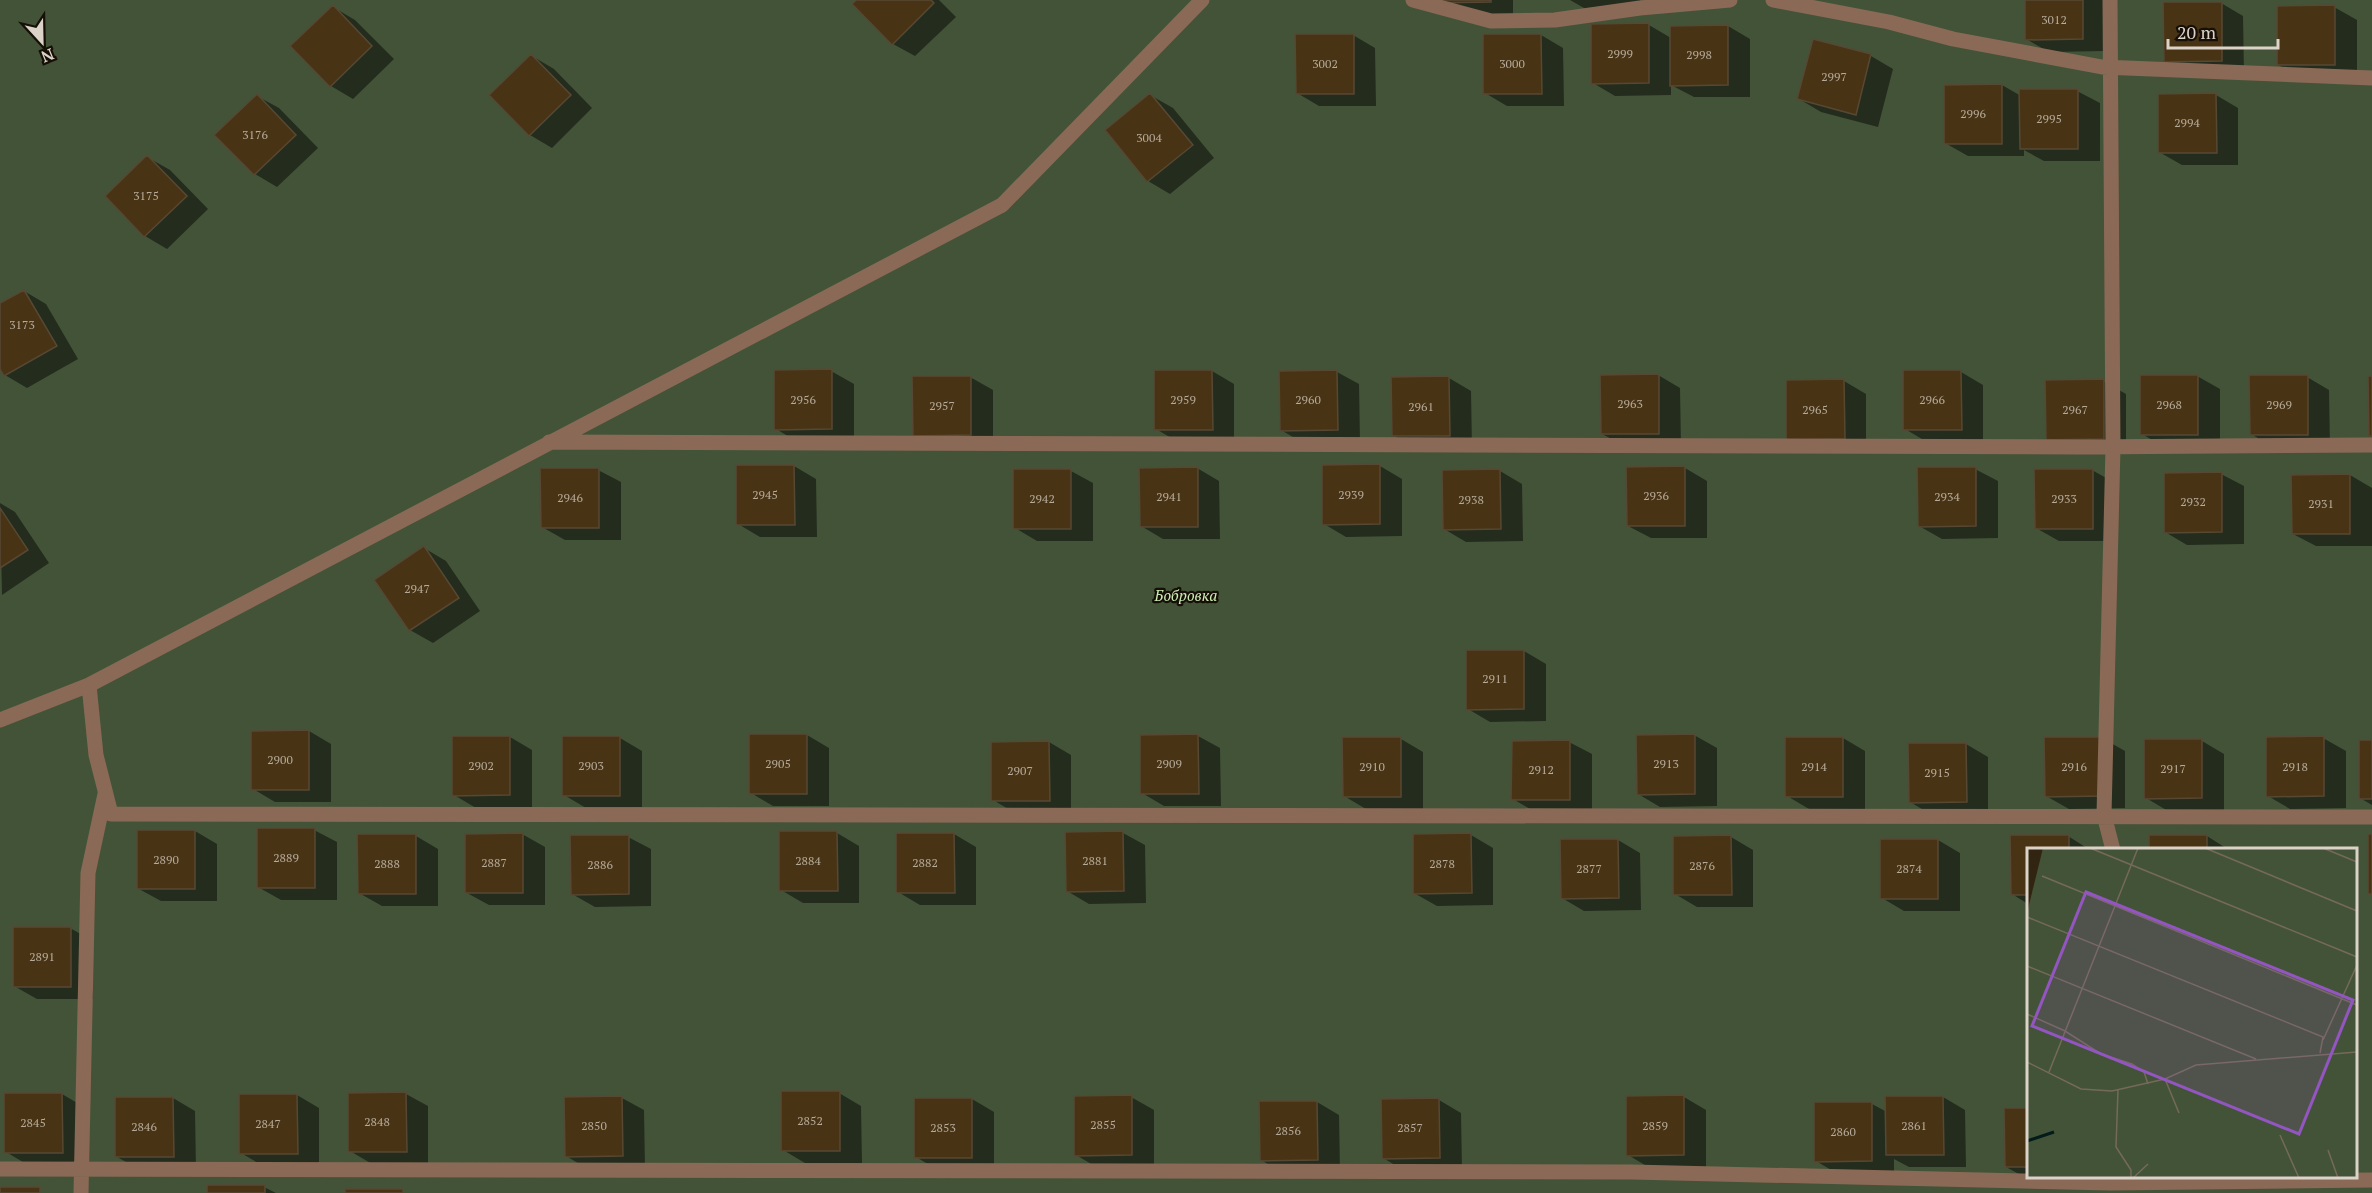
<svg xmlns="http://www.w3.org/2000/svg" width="2372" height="1193" font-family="'PT Serif',serif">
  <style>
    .green { fill: #435337; fill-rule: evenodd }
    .shadow { fill: #0007 }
    .building { fill: #483415; stroke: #574834; stroke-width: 1.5 }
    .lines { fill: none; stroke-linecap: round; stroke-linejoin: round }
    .minor { stroke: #8a6a56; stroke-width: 15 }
    .labels { text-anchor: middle; stroke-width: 4.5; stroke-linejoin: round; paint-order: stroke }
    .number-label { font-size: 12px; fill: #b7ab9b }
    .park-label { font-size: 15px; font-style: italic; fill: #ccedb3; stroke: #150f07 }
    .inset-river { fill: none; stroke: #021c1c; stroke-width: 3 }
    .inset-road { fill: none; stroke: #756a5a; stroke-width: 1.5 }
    .view { fill: #9356c1; fill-opacity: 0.15; stroke: #9356c1; stroke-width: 3 }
    .inset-edge { fill: none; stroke: #dcd3c8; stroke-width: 3 }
  </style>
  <rect width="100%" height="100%" fill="#312411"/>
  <path class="green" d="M0 0H2372V1193H0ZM2028 850H2356V1176H2028Z"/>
  <path class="shadow" d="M859 0H939L956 17 915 56 893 44Z
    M1435 0H1513V14L1457 15Z
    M1570 0H1640V7L1584 8Z
    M2026 0H2105V51L2049 52 2026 39Z
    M2221 3 2243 16 2244 73 2187 74 2165 61Z
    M333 7 355 20 394 59 353 99 331 86Z
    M2334 7 2357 20V77H2301L2278 65Z
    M1649 25 1671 38 1728 26 1750 39V97H1694L1671 85V95L1615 96 1593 83Z
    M1353 35 1375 48 1376 106H1319L1297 93Z
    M1484 35H1541L1563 48 1564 106H1507L1485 93Z
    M1814 41 1871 56 1893 69 1878 127 1821 112 1799 99Z
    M532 56 554 69 592 108 552 148 530 135Z
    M2002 85 2021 96 2077 91 2100 103V161H2044L2024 150V156H1968L1945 143Z
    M1150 95 1173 108 1214 158 1170 194 1148 181Z
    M2216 95 2238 108V165H2182L2159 152Z
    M257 96 279 108 318 148 277 187 255 174Z
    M147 157 170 170 208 209 167 249 145 236 107 196Z
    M24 291 46 304 78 359 27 388 5 375 0 366V305Z
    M831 371 854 384V441L798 442 776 429Z
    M1212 371 1234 384V442H1178L1156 429Z
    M1337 372 1359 384 1360 442 1303 443 1281 430Z
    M1961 372 1983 385V442H1927L1905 429Z
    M1658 375 1680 388 1681 446H1625L1602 434Z
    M2197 376 2220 389V447H2164L2142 434Z
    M970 377 993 390V447L914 435Z
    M2307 377 2329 390 2330 447H2273L2251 434Z
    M1449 378 1471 391 1472 448H1415L1393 435Z
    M1844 381 1866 394V451L1788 439Z
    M2103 381 2126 394V451L2047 439Z
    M794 466 816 479 817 537H760L738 524V467Z
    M1380 466 1402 479V536L1346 537 1324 524Z
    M1197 468 1219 481 1220 539H1163L1141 526Z
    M1685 468 1707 481V538H1651L1628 526Z
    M1975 469 1998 481V538L1942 539 1919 526Z
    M598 470 621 482V540H565L542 527Z
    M2092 470 2115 483V541H2059L2036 528Z
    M1071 471 1093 483V541H1037L1015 528Z
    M1500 471 1522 484 1523 541 1466 542 1444 529Z
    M2221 474 2244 486V544L2187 545 2165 532Z
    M2350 475 2372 488V546H2316L2293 534Z
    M0 503 15 512 49 563 2 595Z
    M424 548 446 561 480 611 433 643 410 630 377 580Z
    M1524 651 1546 664V721L1490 722 1468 709Z
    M309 731 331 744V802H275L253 789Z
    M807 735 829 748V806H773L751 793Z
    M1694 735 1717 748V806L1660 807 1638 794Z
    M1141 736H1198L1220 748 1221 806H1164L1142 793Z
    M510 737 532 750V807L476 808 454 795Z
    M620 738 642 751V807L586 808 564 795Z
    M1843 738 1865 751V809H1809L1787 796Z
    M2102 738 2125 751V808L2069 809 2046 796Z
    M2323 738 2346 751V808L2290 809 2268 796Z
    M1401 739 1423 752V809H1366L1344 796Z
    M2202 741 2224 754V810L2168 811 2146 798Z
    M2372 741V805L2360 798Z
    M1049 742 1071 755V813H1015L993 800Z
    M1569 742 1592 754V812H1535L1513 799Z
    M1966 744 1988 757V814L1932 815 1910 802Z
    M314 830 337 842V900H281L258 887Z
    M195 831 217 844V901H161L139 889Z
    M837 833 859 846V903H803L781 890Z
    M1123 833 1145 845 1146 903 1089 904 1067 891Z
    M522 834 545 847V905H489L467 893Z
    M954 834 976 847V905H920L898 892Z
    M1471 835 1493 848V905L1437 906 1414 893Z
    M416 836 438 849V906H382L359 893Z
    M2068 836 2090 850H2028V904L2012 894V837Z
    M2207 836 2229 850H2150Z
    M628 837 651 849V906L595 907 572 894Z
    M1731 837 1753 850V907H1697L1675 894Z
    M1618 840 1640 853 1641 910 1584 911 1562 898Z
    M1938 840 1960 853V911H1904L1882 898Z
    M70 928 93 941V999H37L14 986Z
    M839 1093 861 1106 862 1163H805L783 1150Z
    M62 1094 84 1107V1165H28L6 1152Z
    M406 1094 428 1106V1164H372L350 1151Z
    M297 1095 319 1108V1166H263L241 1153Z
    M1131 1097 1154 1110V1167L1098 1168 1076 1155Z
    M1684 1097 1706 1110V1167L1650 1168 1628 1155Z
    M1943 1097 1965 1110 1966 1167H1909L1894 1159V1173L1838 1174 1816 1161 1872 1104 1887 1112Z
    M173 1098 195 1111 196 1169H139L117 1157Z
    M622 1098 644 1110 645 1168 588 1169 566 1156Z
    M972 1099 994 1112V1170H938L916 1157Z
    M1439 1100 1461 1113 1462 1170 1405 1171 1383 1158Z
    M1317 1102 1339 1115 1340 1172 1283 1173 1261 1160Z
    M2006 1109H2028V1179L2006 1167Z
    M264 1187 276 1193H208Z"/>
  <path class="building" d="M856 0H931L934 3 892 45 852 4Z
    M1433 0H1491V2L1433 3Z
    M2025 0H2083V39L2025 40Z
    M2163 2H2222V61L2164 62Z
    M333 5 372 46 330 87 290 46Z
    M2335 5V65H2277V6Z
    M1649 23V83L1591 84V24Z
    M1728 25V85L1670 86V26Z
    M1295 34H1354V94H1296Z
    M1483 34H1541L1542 94H1483Z
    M1813 39 1871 54 1856 115 1797 99Z
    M531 54 571 95 529 136 489 95Z
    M2002 84V144H1944V85Z
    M2019 89H2078V149H2020Z
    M1150 93 1193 145 1147 182 1105 130Z
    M2216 93 2217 153H2158V94Z
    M257 94 296 135 254 175 214 135Z
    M147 155 187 196 144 237 105 196Z
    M24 290 57 346 4 376 0 369V303Z
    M832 369V429L774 430V370Z
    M1154 370H1212L1213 430H1154Z
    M1337 370 1338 430 1280 431 1279 371Z
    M1903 370H1961L1962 430H1903Z
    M1659 374V434H1601L1600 375Z
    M2140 375H2198V435H2140Z
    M2249 375H2308V435H2250Z
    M912 376H971V435L913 436Z
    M1449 376 1450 436H1392L1391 377Z
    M2368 376H2372V436H2369Z
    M1844 379 1845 439 1786 440V380Z
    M2104 379V439L2046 440 2045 380Z
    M1380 464V524L1322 525V465Z
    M736 465H794L795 525H736Z
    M1685 466V526H1627L1626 467Z
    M1198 467V527H1140L1139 468Z
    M1917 467H1976V526L1918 527Z
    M540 468H599V528H541Z
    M1013 469H1071V529H1013Z
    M1500 469 1501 529 1443 530 1442 470Z
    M2034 469H2093V529H2035Z
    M2222 472V532L2164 533V473Z
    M2350 474V534H2292L2291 475Z
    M0 508 28 550 0 568Z
    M424 546 459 598 409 631 374 580Z
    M1466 650H1524V709L1466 710Z
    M309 730V790H251V731Z
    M749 734H807V794H749Z
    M1198 734 1199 794H1140V735Z
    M1695 734V794L1637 795 1636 735Z
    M452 736H510V795L452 796Z
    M562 736H620V796H562Z
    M2324 736V796L2266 797V737Z
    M1342 737H1401V797H1343Z
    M1785 737H1843V797H1785Z
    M2044 737H2103V796L2045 797Z
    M2144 739H2202V798L2144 799Z
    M1570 740V800H1511L1512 741Z
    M2359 740H2372V799H2359Z
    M1049 741 1050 801H991V742Z
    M1908 743H1966L1967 802 1909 803Z
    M257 828H315V888H257Z
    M137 830H195V889H137Z
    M779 831H837L838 891H779Z
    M1123 831 1124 891 1066 892 1065 832Z
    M523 833V893H465V834Z
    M896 833H954L955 893H896Z
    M1471 833 1472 893 1413 894V834Z
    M357 834H416V894H358Z
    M2368 834H2372V894H2368Z
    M570 835H629V894L571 895Z
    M1731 835 1732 895H1673V836Z
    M2010 835H2069V850H2028V895H2011Z
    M2149 835H2207V850H2149Z
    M1560 839H1618L1619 898 1561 899Z
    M1880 839H1938V899H1880Z
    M13 927H71V987H13Z
    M781 1091H840V1151H781Z
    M406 1092 407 1152H348V1093Z
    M4 1093H62L63 1153H4Z
    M239 1094H297L298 1154H239Z
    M1132 1095V1155L1074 1156V1096Z
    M1684 1095V1155L1626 1156V1096Z
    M622 1096 623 1156 565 1157 564 1097Z
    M1885 1096H1943L1944 1155H1886Z
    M115 1097H173L174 1157H115Z
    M914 1098H972V1158H914Z
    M1439 1098 1440 1158 1382 1159 1381 1099Z
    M1259 1101H1317L1318 1160 1260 1161Z
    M1814 1102H1872V1161L1814 1162Z
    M2004 1108H2028V1167H2005Z
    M207 1185H265V1193H207Z
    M0 1187H40V1193H0Z
    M345 1189H403V1193H345Z"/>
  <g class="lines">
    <path class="minor" d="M1413 0 1491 21 1555 20 1640 8 1730 0
      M1773 0 1889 22 1953 39 2102 67 2372 78
      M2110 0 2113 447 2104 815 2113 850
      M549 442 2081 447 2372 445
      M89 685 96 755 111 814 2372 817
      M0 720 89 685 1002 205 1202 0
      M0 1169 1632 1172 2110 1183 2372 1180
      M81 1193 88 873 105 794"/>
  </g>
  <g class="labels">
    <g class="number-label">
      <text x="2054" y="24">3012</text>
      <text x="1620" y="58">2999</text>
      <text x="1699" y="59">2998</text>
      <text x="1325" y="68">3002</text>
      <text x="1512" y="68">3000</text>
      <text x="1834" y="81">2997</text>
      <text x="1973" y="118">2996</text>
      <text x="2049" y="123">2995</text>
      <text x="2187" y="127">2994</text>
      <text x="255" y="139">3176</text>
      <text x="1149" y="142">3004</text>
      <text x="146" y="200">3175</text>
      <text x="22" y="329">3173</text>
      <text x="803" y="404">2956</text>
      <text x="1183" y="404">2959</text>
      <text x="1308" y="404">2960</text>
      <text x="1932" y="404">2966</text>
      <text x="1630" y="408">2963</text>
      <text x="2169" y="409">2968</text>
      <text x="2279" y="409">2969</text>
      <text x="942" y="410">2957</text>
      <text x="1421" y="411">2961</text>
      <text x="1815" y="414">2965</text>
      <text x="2075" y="414">2967</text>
      <text x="765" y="499">2945</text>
      <text x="1351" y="499">2939</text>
      <text x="1656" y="500">2936</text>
      <text x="1169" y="501">2941</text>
      <text x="1947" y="501">2934</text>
      <text x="570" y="502">2946</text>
      <text x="1042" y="503">2942</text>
      <text x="2064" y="503">2933</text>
      <text x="1471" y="504">2938</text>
      <text x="2193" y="506">2932</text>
      <text x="2321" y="508">2931</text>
      <text x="417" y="593">2947</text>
      <text x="1495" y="683">2911</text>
      <text x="280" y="764">2900</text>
      <text x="778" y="768">2905</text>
      <text x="1169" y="768">2909</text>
      <text x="1666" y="768">2913</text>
      <text x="481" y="770">2902</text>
      <text x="591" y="770">2903</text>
      <text x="1372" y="771">2910</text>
      <text x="1814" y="771">2914</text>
      <text x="2074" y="771">2916</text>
      <text x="2295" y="771">2918</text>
      <text x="2173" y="773">2917</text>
      <text x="1541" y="774">2912</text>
      <text x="1020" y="775">2907</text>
      <text x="1937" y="777">2915</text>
      <text x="286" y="862">2889</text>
      <text x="166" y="864">2890</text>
      <text x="808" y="865">2884</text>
      <text x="1095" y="865">2881</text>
      <text x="494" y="867">2887</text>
      <text x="925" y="867">2882</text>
      <text x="387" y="868">2888</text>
      <text x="1442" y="868">2878</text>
      <text x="600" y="869">2886</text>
      <text x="1702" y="870">2876</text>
      <text x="1589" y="873">2877</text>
      <text x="1909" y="873">2874</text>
      <text x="42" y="961">2891</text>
      <text x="810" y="1125">2852</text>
      <text x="377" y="1126">2848</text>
      <text x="33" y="1127">2845</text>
      <text x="268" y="1128">2847</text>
      <text x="1103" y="1129">2855</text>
      <text x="594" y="1130">2850</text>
      <text x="1655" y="1130">2859</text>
      <text x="1914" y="1130">2861</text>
      <text x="144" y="1131">2846</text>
      <text x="943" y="1132">2853</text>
      <text x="1410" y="1132">2857</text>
      <text x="1288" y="1135">2856</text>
      <text x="1843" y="1136">2860</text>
    </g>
    <g class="park-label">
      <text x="1186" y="601">Бобровка</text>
    </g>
  </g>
  <g transform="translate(2027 848)">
    <rect width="330" height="330" fill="#312411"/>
    <path d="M16 0H330V330H0V65Z" fill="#435337"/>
    <path class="inset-river" d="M0 293 27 284"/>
    <path class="inset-road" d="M63 0 330 109M178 0 330 63M296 0 330 14M15 28 330 157M0 69 296 189 293 205M0 118 229 211M0 166 38 183 74 206 105 216 117 224 121 236M296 192 330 117M0 214 54 241 85 243 138 231 169 217 330 204M22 224 111 0M138 231 152 265M91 242 89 299 104 322V330M253 287 272 330M301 302 311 330M106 330 121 316"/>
    <path class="view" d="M59 44 326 152 272 286 5 178Z"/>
    <rect width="330" height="330" class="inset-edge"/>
  </g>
  <g transform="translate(42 42) rotate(158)" stroke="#150f07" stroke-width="4.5" paint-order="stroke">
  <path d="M0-4.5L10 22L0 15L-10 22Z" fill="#dcd3c8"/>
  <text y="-9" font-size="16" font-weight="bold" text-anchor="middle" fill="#dcd3c8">N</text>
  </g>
  <path d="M2168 39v9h110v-9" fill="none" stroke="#dcd3c8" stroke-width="3"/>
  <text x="2177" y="39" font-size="18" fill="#dcd3c8" stroke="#150f07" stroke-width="4.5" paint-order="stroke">20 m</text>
</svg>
